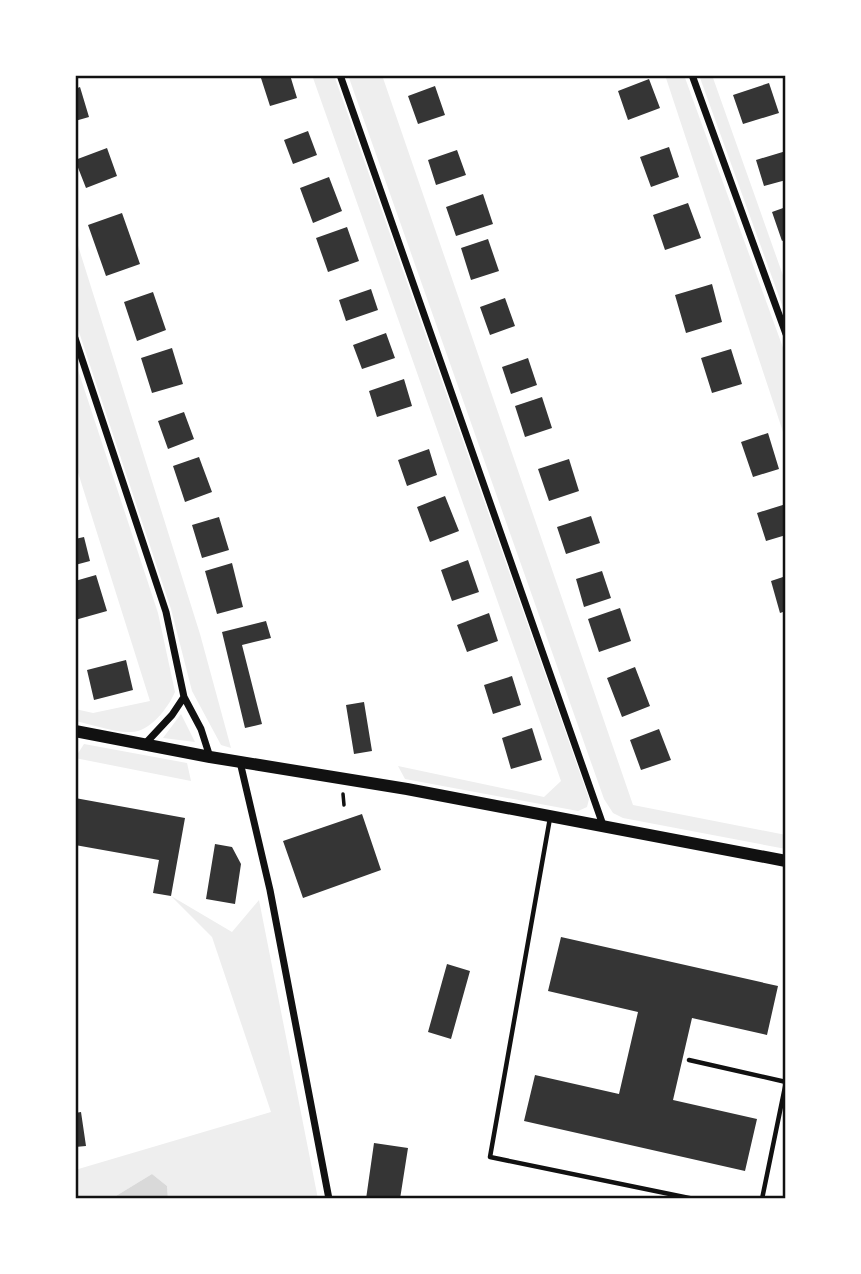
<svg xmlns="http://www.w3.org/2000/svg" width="861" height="1274" font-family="Lato,sans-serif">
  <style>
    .green { fill: #eee }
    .water { fill: #d9d9d9 }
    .building { fill: #353535 }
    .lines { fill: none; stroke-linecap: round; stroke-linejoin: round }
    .path { stroke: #111; stroke-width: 3.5 }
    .service { stroke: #111; stroke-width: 4.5 }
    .minor { stroke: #111; stroke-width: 7 }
    .secondary { stroke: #111; stroke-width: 12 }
    .neatline { fill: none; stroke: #111; stroke-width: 2.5 }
  </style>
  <rect width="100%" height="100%" fill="#fff"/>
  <path class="green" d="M312 75H334L589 799 587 807 578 811 405 779 398 766 544 797 561 781Z
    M348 75H382L633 805 786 835V849L623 818 613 813 604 799Z
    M665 75H684L786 356V441Z
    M699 75H712L786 284V316Z
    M75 236 200 634 231 748 221 745 192 691 171 609 75 320Z
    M75 361 158 613 175 692C168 708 150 732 131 732 115 733 91 724 75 721V709L93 713 150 701 75 463Z
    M181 714 195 742 163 738Z
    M84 744 187 763 191 781 75 758Z
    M171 896 232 932 259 900 318 1199H168L167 1186 152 1174 111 1199H75V1170L271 1112 212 937Z"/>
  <path class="water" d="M152 1174 167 1186 168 1199H111Z"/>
  <path class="building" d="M260 75H290L297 98 270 106Z
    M649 79 660 108 628 120 618 91Z
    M769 83 779 113 743 124 733 95Z
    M435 86 445 115 418 124 408 96Z
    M80 87 89 117 75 121V89Z
    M308 131 317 155 293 164 284 140Z
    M669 147 679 177 651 187 640 157Z
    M107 148 117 176 86 188 75 160Z
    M457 150 466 175 436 185 428 160Z
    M786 151V180L764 186 756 160Z
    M329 177 342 211 313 223 300 188Z
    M483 194 493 224 456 236 446 207Z
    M688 203 701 238 665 250 653 215Z
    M786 207V239L782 241 772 212Z
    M122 213 140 264 106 276 88 225Z
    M347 227 359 261 328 272 316 238Z
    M488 239 499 271 471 280 461 248Z
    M712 284 722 322 686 333 675 295Z
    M371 289 378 310 346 321 339 300Z
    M153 292 166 330 137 341 124 302Z
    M505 298 515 326 490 335 480 307Z
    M386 333 395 358 362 369 353 345Z
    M172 348 183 384 152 393 141 358Z
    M731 349 742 384 712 393 701 358Z
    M528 358 537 385 511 394 502 367Z
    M404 379 412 406 377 417 369 391Z
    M542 397 552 428 525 437 515 406Z
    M184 412 194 439 168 449 158 421Z
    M768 433 779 469 753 477 741 442Z
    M429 449 437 475 407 486 398 460Z
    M199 457 212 492 185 502 173 466Z
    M569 459 579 491 549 501 538 469Z
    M445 496 459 531 430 542 417 507Z
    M786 504V535L766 541 757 513Z
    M591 516 600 543 566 554 557 527Z
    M219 517 229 550 202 558 192 525Z
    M84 537 90 561 75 565V539Z
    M468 560 479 592 452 601 441 570Z
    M232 563 243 607 217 614 205 571Z
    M602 571 611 598 584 607 576 579Z
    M96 575 107 611 75 620V581Z
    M786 576V611L780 613 771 581Z
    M620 608 631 641 599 652 588 619Z
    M489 613 498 641 467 652 457 625Z
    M266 621 271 638 242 645 262 724 245 728 222 632Z
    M126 660 133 690 94 700 87 670Z
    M635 667 650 706 622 717 607 678Z
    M512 676 521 705 493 714 484 685Z
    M364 702 372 751 354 754 346 705Z
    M532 728 542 760 511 769 502 738Z
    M659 729 671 760 641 770 630 740Z
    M75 798 185 818 171 896 153 893 159 860 75 845Z
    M362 814 381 870 303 898 283 841Z
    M215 844 232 847 241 864 235 904 206 899Z
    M561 937 778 986 767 1035 692 1018 673 1100 757 1119 745 1171 524 1121 535 1075 619 1094 638 1012 548 991Z
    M447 964 470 971 451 1039 428 1032Z
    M81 1112 86 1146 75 1147V1113Z
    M374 1143 408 1148 400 1199H366Z"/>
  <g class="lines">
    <path class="path" d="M343 794 344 805"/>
    <path class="service" d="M550 818 490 1157 694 1199
      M689 1060 786 1082 762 1199"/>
    <path class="minor" d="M340 75 603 825
      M692 75 786 334
      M75 338 166 612 184 697 172 715 144 745
      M184 697 201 729 210 757
      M240 762 270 890 329 1199"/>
    <path class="secondary" d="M75 731 210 757 407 789 786 861"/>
  </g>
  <rect width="861" height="1274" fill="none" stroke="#ffffff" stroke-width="154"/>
  <rect x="77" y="77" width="707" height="1120" class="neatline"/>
</svg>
